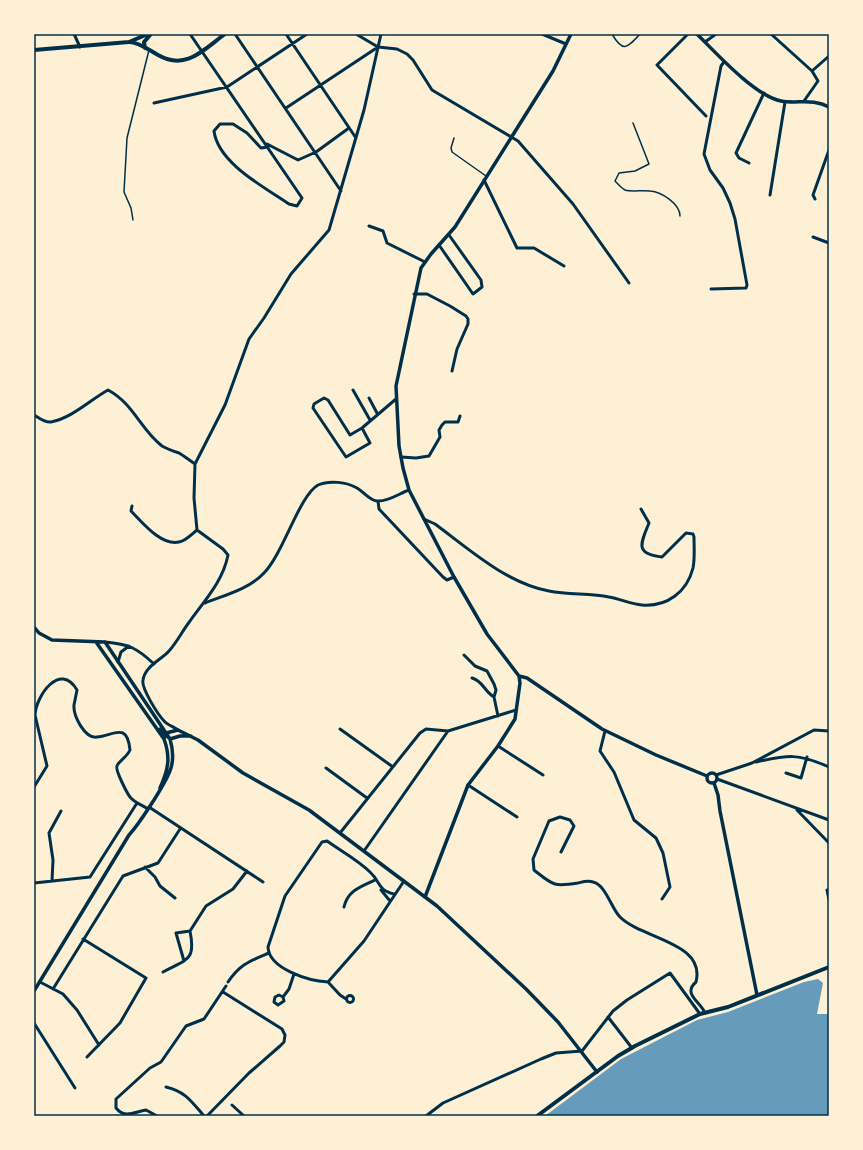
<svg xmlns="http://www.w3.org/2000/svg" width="863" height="1150" font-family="Arial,sans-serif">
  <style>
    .water { fill: #669bbc }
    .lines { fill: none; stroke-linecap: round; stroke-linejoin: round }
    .service { stroke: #003049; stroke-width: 1.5 }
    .minor { stroke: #003049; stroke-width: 3 }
    .tertiary { stroke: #003049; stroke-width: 3.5 }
    .secondary { stroke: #003049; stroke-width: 4 }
    .neatline { fill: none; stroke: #003049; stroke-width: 1.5 }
  </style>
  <rect width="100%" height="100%" fill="#fdf0d5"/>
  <path class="water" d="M818 979 823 983 817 1014H829V1116H545L621 1059 697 1020 728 1012 804 982Z"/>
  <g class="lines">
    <path class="service" d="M612 34C623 53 627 48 640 34
      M633 123 649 164 635 171 619 173 615 181C618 184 621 188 625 190 632 192 642 190 650 191 662 192 680 204 680 216
      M454 138 451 148 452 152 486 176
      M133 220 131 208 124 192 127 138 149 50"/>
    <path class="minor" d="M74 34 80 47
      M190 34 302 198 297 206 289 204C264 187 218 163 214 131L220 124H233L247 133 261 148 268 147
      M235 34 341 191
      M286 34 356 138
      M356 34 378 47 397 49 407 54 413 60 432 90 518 141 573 204 629 283
      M542 34 566 44
      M688 34 657 65 706 116
      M771 34 812 71 829 56
      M705 42 716 34
      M804 101 818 81 812 71
      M154 103 227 87 307 34
      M286 108 378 47
      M267 144 298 160 316 152
      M316 152 349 128
      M749 163 739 158 736 153 764 93
      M484 180 517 248H534L564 266
      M770 195 785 102
      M815 199 813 195 829 150
      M369 226 383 231 387 243 425 262
      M813 237 829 243
      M439 245 473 294 482 287 481 280 449 235
      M711 289 746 288 747 285 735 219 730 203 723 188 710 170 704 154 721 66 724 62
      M414 294H427L450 306 466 316 468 319V324L457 349 452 371
      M353 390 370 420
      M369 398 377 413
      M34 415C39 418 45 423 51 422 72 418 90 400 108 390 134 404 140 429 162 446 167 449 173 451 179 453 184 456 189 460 195 464
      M362 428 370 443 346 457 313 408 314 404 324 398 328 400 350 435 362 428 396 399
      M401 457 416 458 429 456 440 437 439 430 442 425 445 422H458L460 416
      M378 501 379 509 443 577 447 580 454 577
      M132 506 131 511C142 522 161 546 179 542 186 541 192 534 197 530
      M424 519 435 524C469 549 506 583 549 591 569 595 590 593 609 597 620 599 631 604 642 605 667 607 687 592 693 568 695 558 694 547 694 537L693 534 686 533 662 557C634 554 641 543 649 523L641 509
      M205 603C225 595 249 589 264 573 284 552 299 496 318 485 329 480 347 482 357 488 364 492 369 500 377 501 388 502 400 493 409 490
      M105 642C129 644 137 648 154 664
      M464 655 475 666 487 671 494 684 496 690 494 697 498 716
      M118 662 121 652 129 646
      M472 678C483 681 484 691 494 697
      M340 729 393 767
      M178 730C174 727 168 725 165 722 158 715 141 688 143 680 145 666 161 660 169 651 177 642 183 630 190 621 205 600 223 581 228 555L223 549 197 530 194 498 195 464 225 405 249 339 264 318 291 274 329 230 364 110 381 34
      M605 731 600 751 614 772 634 820 656 838 663 853 670 887 662 899
      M498 746 543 775
      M756 762C788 755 798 753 829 767
      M326 768 367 798
      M786 773 801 778 807 757
      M716 775 752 763 814 730 829 731
      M717 779 829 820
      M468 785 517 817
      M34 787 47 766 35 715C36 696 60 661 77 690 76 695 75 700 74 705 73 716 85 739 97 737 113 736 127 721 130 750 127 757 117 763 117 766 115 770 127 793 130 797 135 803 142 805 148 809
      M149 807 263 882
      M797 810 829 843
      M340 833 420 733 426 729 448 731
      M364 851 448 731 516 710
      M561 852 574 826 570 820 560 817 549 821 533 859 534 870C553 885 553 887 578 883 582 882 588 880 593 882 606 885 611 908 620 917 642 939 706 942 696 982 682 994 701 1002 705 1013
      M145 867 155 877 160 886 175 898
      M52 881 53 860 49 833 61 811
      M34 883 90 877 137 803
      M381 890 390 901
      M827 890 829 900
      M394 894C377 890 381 882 370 872 358 860 341 851 327 841L322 842 285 896 268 947C269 969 309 981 328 982L364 941 404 881
      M344 907C348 890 361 887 375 880
      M190 931 206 906 233 889 247 871
      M83 939 146 978 120 1023 87 1057
      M184 961 176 933 190 931
      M163 972C187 959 196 961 190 931
      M40 982 63 994 77 1010 99 1045
      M228 982C240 964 250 961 269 953
      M328 982 340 995 346 999
      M53 989 123 876 158 863 180 829
      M346.5 999a3.5 3.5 0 1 1 7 0a3.5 3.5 0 1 1-7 0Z
      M283 997 284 1001 278 1005 274 1002 275 997 279 995 283 997 289 989 294 974
      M608 1017 632 1048
      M34 1023 75 1088
      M166 1087C186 1092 191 1101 204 1116
      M232 1105 244 1116
      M157 1116 146 1110C134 1112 125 1119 116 1108V1099L150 1068 161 1062 186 1026 204 1019 226 986
      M207 1116 249 1073 280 1046 284 1042 285 1035 282 1029 223 992
      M426 1116 443 1103 541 1059 556 1053 582 1051 613 1011 627 1000 670 973 700 1014"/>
    <path class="tertiary" d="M697 34C716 53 755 96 781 101 797 104 813 98 829 107
      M34 627 39 633 52 640 105 642 170 739C178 766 167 778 154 800 146 812 139 824 129 835L34 991
      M96 642 164 739C171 758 168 770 160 788
      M519 676 487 634 454 577 409 490 403 468 399 446 396 386 421 268 431 254 455 227 553 71 571 34
      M519 676 527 678 602 729 656 755 707 776
      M160 729 170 739 180 736H191
      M164 739 166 733 178 730 198 740 243 773 309 810 437 906 526 989 558 1022 597 1072
      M707 778a5 5 0 1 1 10 0a5 5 0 1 1-10 0Z
      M714 783 718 795 720 811 757 995
      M425 897 468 785 498 746 515 719 520 683 519 676"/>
    <path class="secondary" d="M130 42C140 43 149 50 158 55 186 71 203 50 225 34
      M145 48 144 42 151 34
      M34 50 129 42 148 34
      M537 1116 618 1056 635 1046 700 1014 728 1007 829 967"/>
  </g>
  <rect width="863" height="1150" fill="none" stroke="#fdf0d5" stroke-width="70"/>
  <rect x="35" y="35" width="793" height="1080" class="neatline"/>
</svg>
